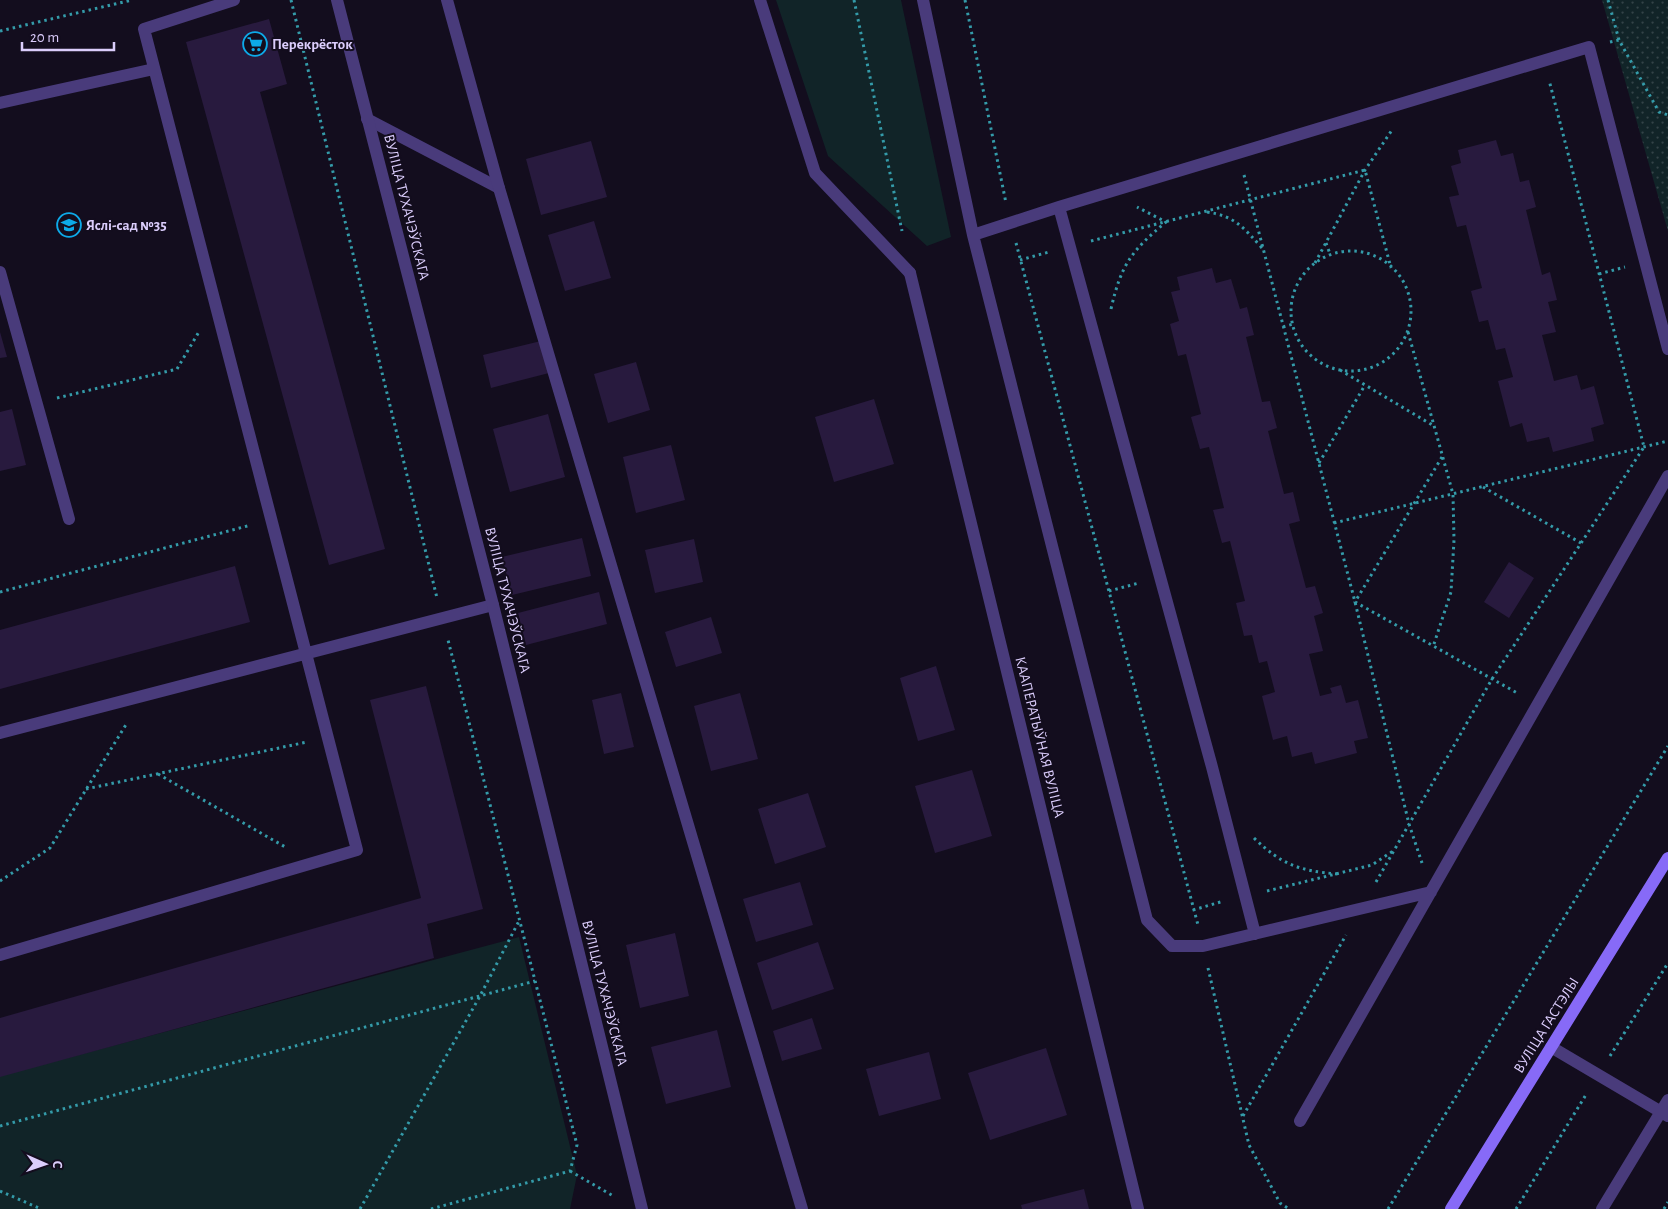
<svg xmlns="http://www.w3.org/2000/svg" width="1668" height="1209" font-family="'Alegreya Sans',sans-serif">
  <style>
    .grass { fill: #112428 }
    .garden { fill: url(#garden-dots) }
    .building { fill: #281a3e }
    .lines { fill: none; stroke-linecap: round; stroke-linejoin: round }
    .path { stroke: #349ba9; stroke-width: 3; stroke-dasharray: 2.5 4; stroke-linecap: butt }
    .service { stroke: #493b7b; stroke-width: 12 }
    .minor { stroke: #493b7b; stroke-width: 12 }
    .tertiary { stroke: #493b7b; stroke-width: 12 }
    .secondary { stroke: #876af7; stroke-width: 12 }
    .labels { text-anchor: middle; stroke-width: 4; stroke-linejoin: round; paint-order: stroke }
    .poi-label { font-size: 15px; font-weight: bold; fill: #dbcdfc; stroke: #130d1e; text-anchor: start }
    .street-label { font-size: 15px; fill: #dbcdfc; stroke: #130d1e }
  </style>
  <defs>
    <pattern id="garden-dots" width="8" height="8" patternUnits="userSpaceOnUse" patternTransform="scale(1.25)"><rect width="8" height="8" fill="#112428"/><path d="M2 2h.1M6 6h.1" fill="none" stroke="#334348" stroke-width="1.8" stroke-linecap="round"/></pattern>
  </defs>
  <rect width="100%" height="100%" fill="#130d1e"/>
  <path class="grass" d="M776 0H901L951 237 927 246 828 156Z
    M519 937 577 1175 570 1209H0V1076Z"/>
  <path class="garden" d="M1602 0H1668V231Z"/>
  <path class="building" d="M269 19 287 84 260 92 385 549 329 565 186 42Z
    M1496 140 1501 156 1513 153 1520 182 1529 180 1536 207 1526 210 1542 275 1550 272 1557 300 1548 302 1556 332 1542 335 1554 381 1577 375 1581 390 1594 386 1604 424 1591 428 1594 441 1553 452 1549 437 1527 442 1522 423 1510 427 1498 381 1513 377 1505 348 1496 350 1488 320 1479 322 1471 291 1482 288 1466 225 1457 227 1449 197 1459 195 1451 166 1461 163 1458 150Z
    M591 141 607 197 541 215 526 159Z
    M594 221 611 278 565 291 548 235Z
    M1212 268 1216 283 1231 279 1240 309 1247 307 1254 335 1246 337 1262 402 1270 401 1277 428 1268 431 1284 494 1293 492 1300 521 1289 524 1306 588 1315 586 1323 613 1314 616 1323 651 1309 654 1320 696 1332 693 1330 688 1341 685 1346 703 1358 700 1368 738 1354 741 1357 753 1315 764 1312 752 1292 757 1287 736 1273 740 1262 696 1275 692 1267 661 1259 663 1252 635 1244 636 1236 603 1245 601 1230 541 1222 543 1213 510 1224 508 1209 447 1200 449 1191 417 1201 414 1186 354 1178 356 1170 324 1179 321 1171 292 1180 290 1177 277Z
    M0 332 7 357 0 358Z
    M541 341 549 373 491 388 483 355Z
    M636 362 650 410 608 423 594 374Z
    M874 399 894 464 834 482 815 417Z
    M12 409 26 465 0 471V412Z
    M548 414 565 477 510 492 493 429Z
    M671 445 685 500 636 513 623 457Z
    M582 538 591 576 512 595 502 557Z
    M694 539 703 582 655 593 645 550Z
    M1509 562 1534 578 1509 618 1484 602Z
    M235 566 250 622 0 689V630Z
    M599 592 607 624 526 645 518 613Z
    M711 617 722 653 676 667 665 632Z
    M936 666 955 730 918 741 900 678Z
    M426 686 483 909 427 924 434 958 0 1077V1018L421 898 370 700Z
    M621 693 634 747 604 754 592 700Z
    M740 693 758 759 711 771 694 706Z
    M972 770 992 836 935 853 915 786Z
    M808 793 826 847 775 864 758 809Z
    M800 882 813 925 756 942 743 899Z
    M675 933 689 996 640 1008 626 945Z
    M818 942 834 989 772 1010 757 963Z
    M812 1018 822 1049 782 1061 773 1031Z
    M717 1030 731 1087 666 1104 651 1047Z
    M1046 1048 1067 1115 990 1140 968 1073Z
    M929 1052 941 1099 879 1116 866 1069Z
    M1084 1189 1089 1209H1022L1021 1205Z"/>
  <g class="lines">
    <path class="path" d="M291 0 437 598
      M854 0 902 231
      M965 0 1006 203
      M1608 0 1619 40
      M0 31 132 0
      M1610 42 1619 40 1659 112 1668 115
      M1244 175 1355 602 1409 824 1422 863
      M1207 212C1235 216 1244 228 1262 248
      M1091 241 1365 170 1391 268
      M1016 243 1198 925
      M1326 243 1330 254
      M1291 311a60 60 0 1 1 120 0a60 60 0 1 1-120 0Z
      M1020 260 1049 252
      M1315 263 1365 170 1392 130
      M1599 274 1625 267
      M1111 309C1121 265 1131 251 1166 222L1137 207
      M1283 327 1293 324
      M1408 332 1453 494 1454 540 1451 592 1433 647
      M1340 370 1434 426
      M57 398 177 369 200 330
      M1442 457 1355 602 1519 694
      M1319 463 1365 385
      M1483 487 1581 543
      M1334 523 1668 441
      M1109 591 1139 583
      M0 592 251 525
      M158 774 287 848
      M86 789 307 742
      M1254 838C1282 865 1300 871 1338 874
      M0 881 50 848 127 723
      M1376 882 1492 679 1644 447 1549 80
      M1267 891 1372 865 1393 851
      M1193 910 1224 901
      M1208 968 1249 1145 1280 1203 1289 1209
      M1610 1056 1668 963
      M1243 1116 1346 935
      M0 1126 535 981
      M570 1171 615 1197
      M0 1191 41 1209
      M360 1209 480 996 519 921
      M431 1209 570 1171 577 1145 448 640
      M1388 1209 1668 746
      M1516 1209 1587 1093
      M1664 1209 1668 1202"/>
    <path class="service" d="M760 0 815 173 910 273
      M923 0 973 235 1147 920 1172 946H1203L1431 892
      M0 103 154 69
      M367 119 499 188
      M1059 207 1212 767 1255 934
      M973 235 1059 207 1589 47 1668 349
      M0 272 69 519
      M0 733 493 605
      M0 955 357 850 144 29 234 0
      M1551 1047 1668 1116
      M1300 1121 1668 476
      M1602 1209 1668 1100"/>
    <path class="minor" d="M447 0 499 188 802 1209
      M910 273 1138 1209"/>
    <path class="tertiary" d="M337 0 493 605 642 1209"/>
    <path class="secondary" d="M1451 1209 1668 858"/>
  </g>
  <defs>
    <g id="supermarket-ring" transform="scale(1.25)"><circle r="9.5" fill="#130d1e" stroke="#0daae9" stroke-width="1.5"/><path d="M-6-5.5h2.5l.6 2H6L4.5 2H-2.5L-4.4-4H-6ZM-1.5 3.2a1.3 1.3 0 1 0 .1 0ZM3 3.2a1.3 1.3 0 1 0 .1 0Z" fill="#0daae9"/></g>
    <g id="school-ring" transform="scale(1.25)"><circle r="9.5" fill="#130d1e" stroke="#0daae9" stroke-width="1.5"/><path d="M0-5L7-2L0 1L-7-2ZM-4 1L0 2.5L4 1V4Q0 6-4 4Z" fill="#0daae9"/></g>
  </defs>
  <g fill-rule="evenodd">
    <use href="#supermarket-ring" x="255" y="44"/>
    <use href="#school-ring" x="69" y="225"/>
  </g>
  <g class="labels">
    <g class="poi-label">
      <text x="272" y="49">Перекрёсток</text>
      <text x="86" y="230">Яслі-сад №35</text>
    </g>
    <g class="street-label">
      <text transform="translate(407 207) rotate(76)" y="5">ВУЛІЦА ТУХАЧЭЎСКАГА</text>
      <text transform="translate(508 600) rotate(76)" y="5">ВУЛІЦА ТУХАЧЭЎСКАГА</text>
      <text transform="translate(1040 737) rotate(76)" y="5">КААПЕРАТЫЎНАЯ ВУЛІЦА</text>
      <text transform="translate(605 993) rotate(76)" y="5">ВУЛІЦА ТУХАЧЭЎСКАГА</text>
      <text transform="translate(1546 1025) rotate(-58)" y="5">ВУЛІЦА ГАСТЭЛЫ</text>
    </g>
  </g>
  <g transform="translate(45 1164) rotate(92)" stroke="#130d1e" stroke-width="4" paint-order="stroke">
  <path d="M0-4L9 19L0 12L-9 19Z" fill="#dbcdfc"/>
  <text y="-8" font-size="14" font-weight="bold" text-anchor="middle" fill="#dbcdfc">С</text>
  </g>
  <path d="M22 42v8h92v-8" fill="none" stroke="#dbcdfc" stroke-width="2.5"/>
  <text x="30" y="42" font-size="15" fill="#dbcdfc" stroke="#130d1e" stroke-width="4" paint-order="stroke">20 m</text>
</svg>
